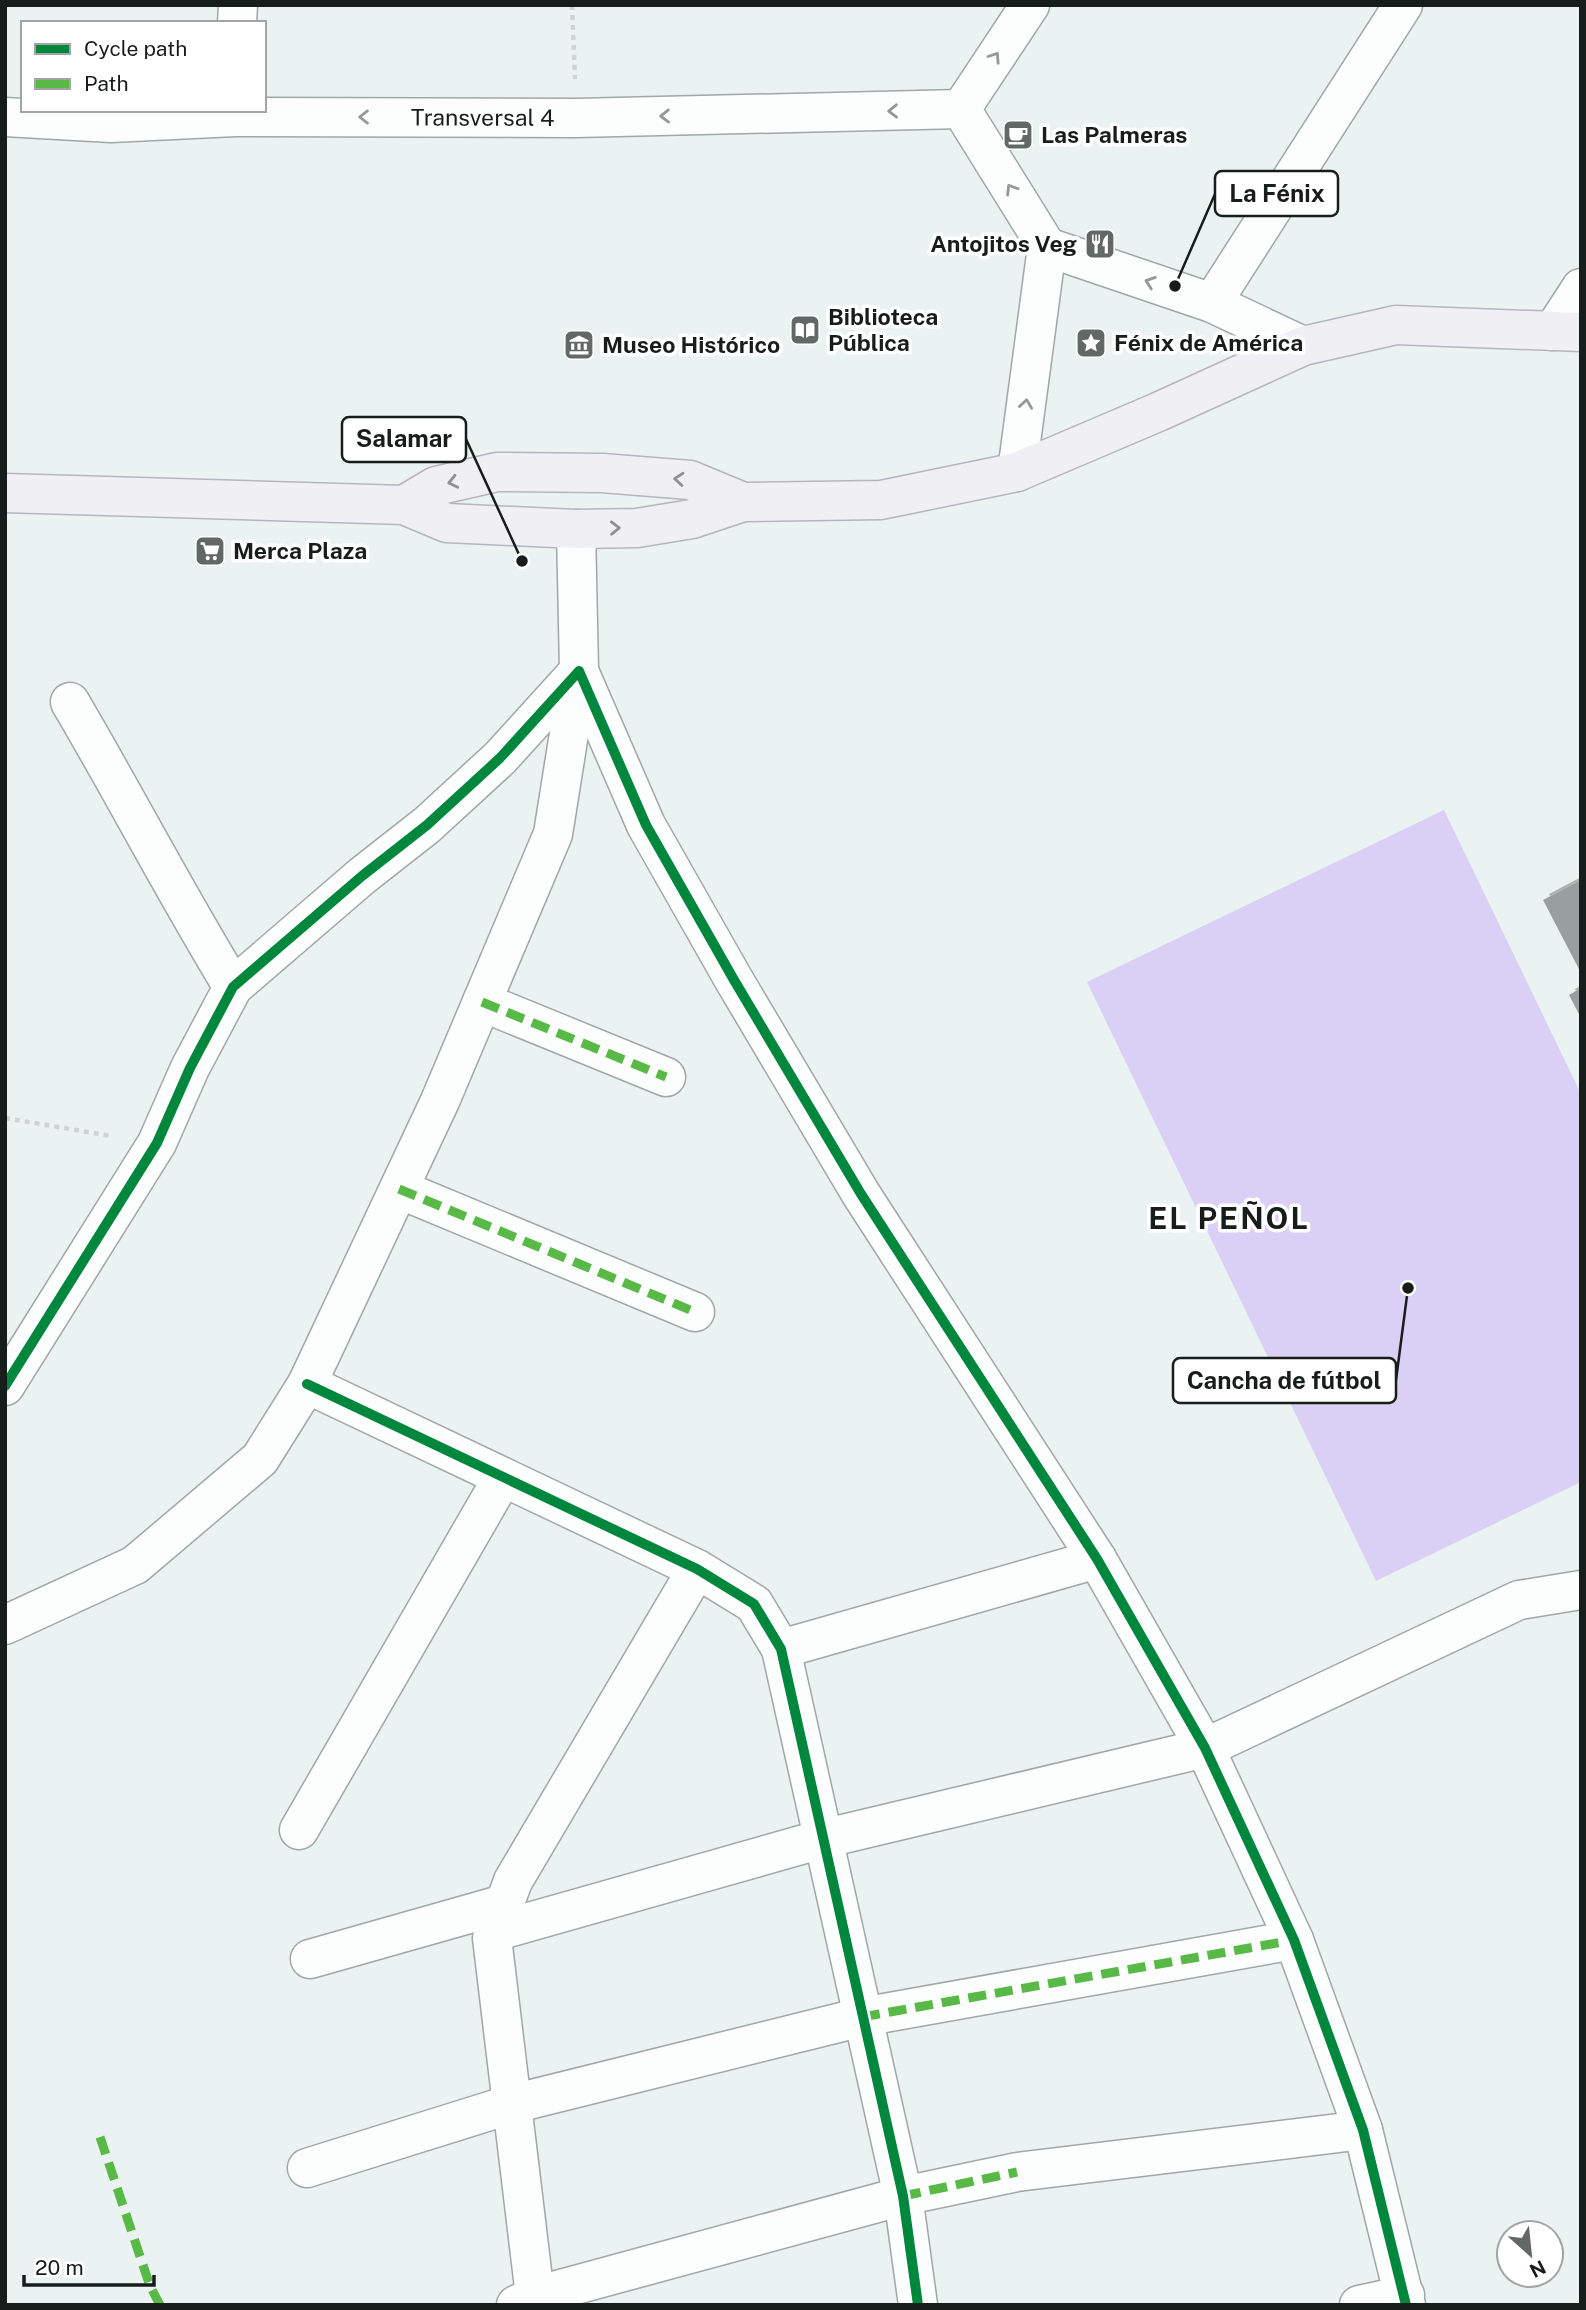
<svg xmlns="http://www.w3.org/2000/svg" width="1586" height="2310" font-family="'Public Sans',sans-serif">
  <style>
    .green { fill: #dacff5 }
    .building { fill: #999f9e; filter: url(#shadow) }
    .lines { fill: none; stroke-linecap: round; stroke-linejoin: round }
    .minor-casing { stroke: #a0a7a6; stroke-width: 41 }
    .major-casing { stroke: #b5b5bd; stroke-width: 41 }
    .path { stroke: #d1d3d3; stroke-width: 4.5; stroke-dasharray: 5 5; stroke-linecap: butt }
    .minor { stroke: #fcfdfd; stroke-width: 38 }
    .major { stroke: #f0f0f4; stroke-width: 38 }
    .quiet { stroke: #58b947; stroke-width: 9; stroke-dasharray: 18 9; stroke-linecap: butt }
    .cycleway-casing { stroke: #fff; stroke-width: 15 }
    .cycleway { stroke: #00873e; stroke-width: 10 }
    .oneway { stroke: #959897 }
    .oneway2 { stroke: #8e9192 }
    .labels { text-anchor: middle; stroke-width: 7; stroke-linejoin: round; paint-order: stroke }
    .street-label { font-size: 23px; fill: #171d1b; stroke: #fff }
    .poi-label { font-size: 23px; font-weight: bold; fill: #171d1b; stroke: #fff; text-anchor: start }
    .district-label { font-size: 30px; font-weight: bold; letter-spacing: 2px; fill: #171d1b; stroke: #fff }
    .leader { fill: none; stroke: #171d1b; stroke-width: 2.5 }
    .callout-dot { fill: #171d1b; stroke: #fff; stroke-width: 2.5 }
    .callout { fill: #fff; stroke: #171d1b; stroke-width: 2.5 }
    .callout-label { font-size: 24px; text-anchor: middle; font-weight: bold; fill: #171d1b }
  </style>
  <defs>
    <filter id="shadow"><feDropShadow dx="6" dy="-6" stdDeviation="0" flood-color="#0004"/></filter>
  </defs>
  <rect width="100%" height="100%" fill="#eaf3f1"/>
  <path class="green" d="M1444 810 1581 1094V1482L1376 1581 1087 982Z"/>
  <path class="building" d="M1581 880V973L1543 900Z
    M1581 988V1018L1569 995Z"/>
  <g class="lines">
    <g class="minor-casing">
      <g id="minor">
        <path d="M237 23 238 5"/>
        <path d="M961 109 1047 247 1212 303 1303 346"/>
        <path d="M961 109 1030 5"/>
        <path id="s1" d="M5 117 111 123 235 117 576 118 961 109"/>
        <path d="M1212 303 1403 5"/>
        <path d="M1553 331 1581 288"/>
        <path d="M1017 472 1047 247"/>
        <path d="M70 702C126 797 176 894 233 987"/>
        <path d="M482 1002 666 1077"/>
        <path d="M399 1189 695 1312"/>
        <path d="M307 1384 697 1569 754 1604 781 1649 903 2196 918 2305"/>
        <path d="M5 1386 157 1143 190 1068 233 987 362 876 427 825 500 758 579 671 646 825 734 980 861 1194 1097 1559 1205 1748 1294 1940 1363 2130 1406 2305"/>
        <path d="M5 1625 135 1565 260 1459 307 1384 440 1101 553 834 579 671 576 529"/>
        <path d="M781 1649 1097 1559"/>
        <path d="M299 1830 503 1477"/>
        <path d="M494 1932 822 1839 1205 1748 1519 1600 1581 1590"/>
        <path d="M310 1959 504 1904"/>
        <path d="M307 2168 512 2104 862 2017 1294 1940"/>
        <path d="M535 2296 903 2196 1017 2172 1363 2130"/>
        <path d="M516 2305 535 2296 492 1938 513 1881 697 1569"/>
        <path d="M1359 2305 1405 2295"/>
      </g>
    </g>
    <g class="major-casing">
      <path id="major" d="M5 493 404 505 447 523 576 529 637 528 692 519 743 502 881 500 1017 472 1158 412 1303 346 1396 325 1581 332
        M404 505 436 486 497 472 602 473 690 480 743 502"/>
    </g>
    <path class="path" d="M572 5 575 79
      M5 1118 111 1136"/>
    <use href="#minor" class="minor"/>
    <use href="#major" class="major"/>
    <path class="quiet" d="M482 1002 666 1077
      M399 1189 695 1312
      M862 2017 1294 1940
      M100 2137 150 2286 160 2305
      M903 2196 1017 2172"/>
    <g class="cycleway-casing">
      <path id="cycleway" d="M307 1384 697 1569 754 1604 781 1649 903 2196 918 2305
        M5 1386 157 1143 190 1068 233 987 362 876 427 825 500 758 579 671 646 825 734 980 861 1194 1097 1559 1205 1748 1294 1940 1363 2130 1406 2305"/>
    </g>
    <use href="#cycleway" class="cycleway"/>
  </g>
  <defs><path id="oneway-chevron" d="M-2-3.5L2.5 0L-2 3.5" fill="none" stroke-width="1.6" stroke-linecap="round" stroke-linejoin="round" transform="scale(1.75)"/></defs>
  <g class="oneway">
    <use href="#oneway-chevron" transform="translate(995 57) rotate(-56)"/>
    <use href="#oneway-chevron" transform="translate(893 111) rotate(179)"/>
    <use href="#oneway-chevron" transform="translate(665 116) rotate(179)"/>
    <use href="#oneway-chevron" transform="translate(364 117) rotate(-180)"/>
    <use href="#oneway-chevron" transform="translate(1011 189) rotate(-122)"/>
    <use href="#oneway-chevron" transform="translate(1150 282) rotate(-161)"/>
    <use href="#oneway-chevron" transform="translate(1026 404) rotate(-82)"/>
  </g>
  <g class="oneway2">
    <use href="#oneway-chevron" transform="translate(679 479) rotate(-175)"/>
    <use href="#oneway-chevron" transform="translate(453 482) rotate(167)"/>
    <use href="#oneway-chevron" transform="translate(615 528) rotate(-1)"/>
  </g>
  <defs>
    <g id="cafe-square" transform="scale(1.575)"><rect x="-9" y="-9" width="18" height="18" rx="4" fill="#616866" stroke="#fff"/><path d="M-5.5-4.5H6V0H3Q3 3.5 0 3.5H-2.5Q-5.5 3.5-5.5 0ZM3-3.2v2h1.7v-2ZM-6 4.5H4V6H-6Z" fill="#fff"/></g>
    <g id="restaurant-square" transform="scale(1.575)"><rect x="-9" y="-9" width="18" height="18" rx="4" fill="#616866" stroke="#fff"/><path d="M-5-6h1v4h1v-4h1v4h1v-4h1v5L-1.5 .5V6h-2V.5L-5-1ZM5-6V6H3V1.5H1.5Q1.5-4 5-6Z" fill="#fff"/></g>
    <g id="library-square" transform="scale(1.575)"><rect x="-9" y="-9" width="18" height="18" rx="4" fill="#616866" stroke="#fff"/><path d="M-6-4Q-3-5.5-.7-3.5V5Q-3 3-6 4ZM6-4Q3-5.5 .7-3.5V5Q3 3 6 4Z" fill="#fff"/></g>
    <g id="sight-square" transform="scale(1.575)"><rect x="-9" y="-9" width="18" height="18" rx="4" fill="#616866" stroke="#fff"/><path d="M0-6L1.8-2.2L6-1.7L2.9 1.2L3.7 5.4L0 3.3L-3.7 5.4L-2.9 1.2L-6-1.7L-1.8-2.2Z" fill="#fff"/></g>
    <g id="museum-square" transform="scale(1.575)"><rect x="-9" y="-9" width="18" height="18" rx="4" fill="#616866" stroke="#fff"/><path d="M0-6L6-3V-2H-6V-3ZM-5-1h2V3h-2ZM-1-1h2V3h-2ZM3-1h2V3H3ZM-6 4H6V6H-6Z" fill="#fff"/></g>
    <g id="supermarket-square" transform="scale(1.575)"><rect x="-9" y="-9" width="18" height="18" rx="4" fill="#616866" stroke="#fff"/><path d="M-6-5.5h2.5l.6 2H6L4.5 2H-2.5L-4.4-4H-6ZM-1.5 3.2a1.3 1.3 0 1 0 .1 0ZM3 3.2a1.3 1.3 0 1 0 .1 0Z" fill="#fff"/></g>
  </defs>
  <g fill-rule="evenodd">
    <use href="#cafe-square" x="1018" y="135"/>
    <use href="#restaurant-square" x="1100" y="244"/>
    <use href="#library-square" x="805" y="330"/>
    <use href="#sight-square" x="1091" y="343"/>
    <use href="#museum-square" x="579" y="345"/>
    <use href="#supermarket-square" x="210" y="551"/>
  </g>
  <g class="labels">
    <g class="street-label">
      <text dy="8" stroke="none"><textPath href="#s1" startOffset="478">Transversal 4</textPath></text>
    </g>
    <g class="poi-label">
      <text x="1041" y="143">Las Palmeras</text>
      <text x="1077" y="252" text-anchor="end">Antojitos Veg</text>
      <text x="828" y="325">Biblioteca<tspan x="828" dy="26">Pública</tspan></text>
      <text x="1114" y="351">Fénix de América</text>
      <text x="602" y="353">Museo Histórico</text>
      <text x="233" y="559">Merca Plaza</text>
    </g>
    <g class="district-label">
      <text x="1229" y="1229">EL PEÑOL</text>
    </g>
  </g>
  <path class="leader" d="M1175 286L1215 194M522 561L466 439M1408 1288L1396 1380"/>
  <g class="callout-dot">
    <circle cx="1175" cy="286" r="7"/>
    <circle cx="522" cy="561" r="7"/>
    <circle cx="1408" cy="1288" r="7"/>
  </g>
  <g class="callout">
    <rect x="1215" y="171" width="123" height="45" rx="7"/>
    <rect x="342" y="417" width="124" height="45" rx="7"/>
    <rect x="1173" y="1358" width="223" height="45" rx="7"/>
  </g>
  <g class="callout-label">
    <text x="1277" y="202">La Fénix</text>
    <text x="404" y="447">Salamar</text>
    <text x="1284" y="1389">Cancha de fútbol</text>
  </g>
  <rect width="1586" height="2310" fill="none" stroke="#171d1b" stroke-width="14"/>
  <rect x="21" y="21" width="245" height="91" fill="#ffffff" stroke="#a2a5a4" stroke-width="2"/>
  <rect x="35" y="44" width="35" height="10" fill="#00873e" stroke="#a2a5a4" stroke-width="2"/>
  <text x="84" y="56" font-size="21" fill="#171d1b">Cycle path</text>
  <rect x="35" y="79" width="35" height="10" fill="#58b947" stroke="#a2a5a4" stroke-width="2"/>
  <text x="84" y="91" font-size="21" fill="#171d1b">Path</text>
  <g transform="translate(1530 2254) rotate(153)"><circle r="33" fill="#ffffff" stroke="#a2a5a4" stroke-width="2"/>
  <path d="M0-5L12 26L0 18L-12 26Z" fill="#616866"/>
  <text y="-10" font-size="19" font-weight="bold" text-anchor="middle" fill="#171d1b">N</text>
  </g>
  <path d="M24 2275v10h130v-10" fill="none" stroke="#171d1b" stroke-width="3.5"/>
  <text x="35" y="2275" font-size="21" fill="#171d1b" stroke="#ffffff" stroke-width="5" paint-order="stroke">20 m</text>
</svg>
